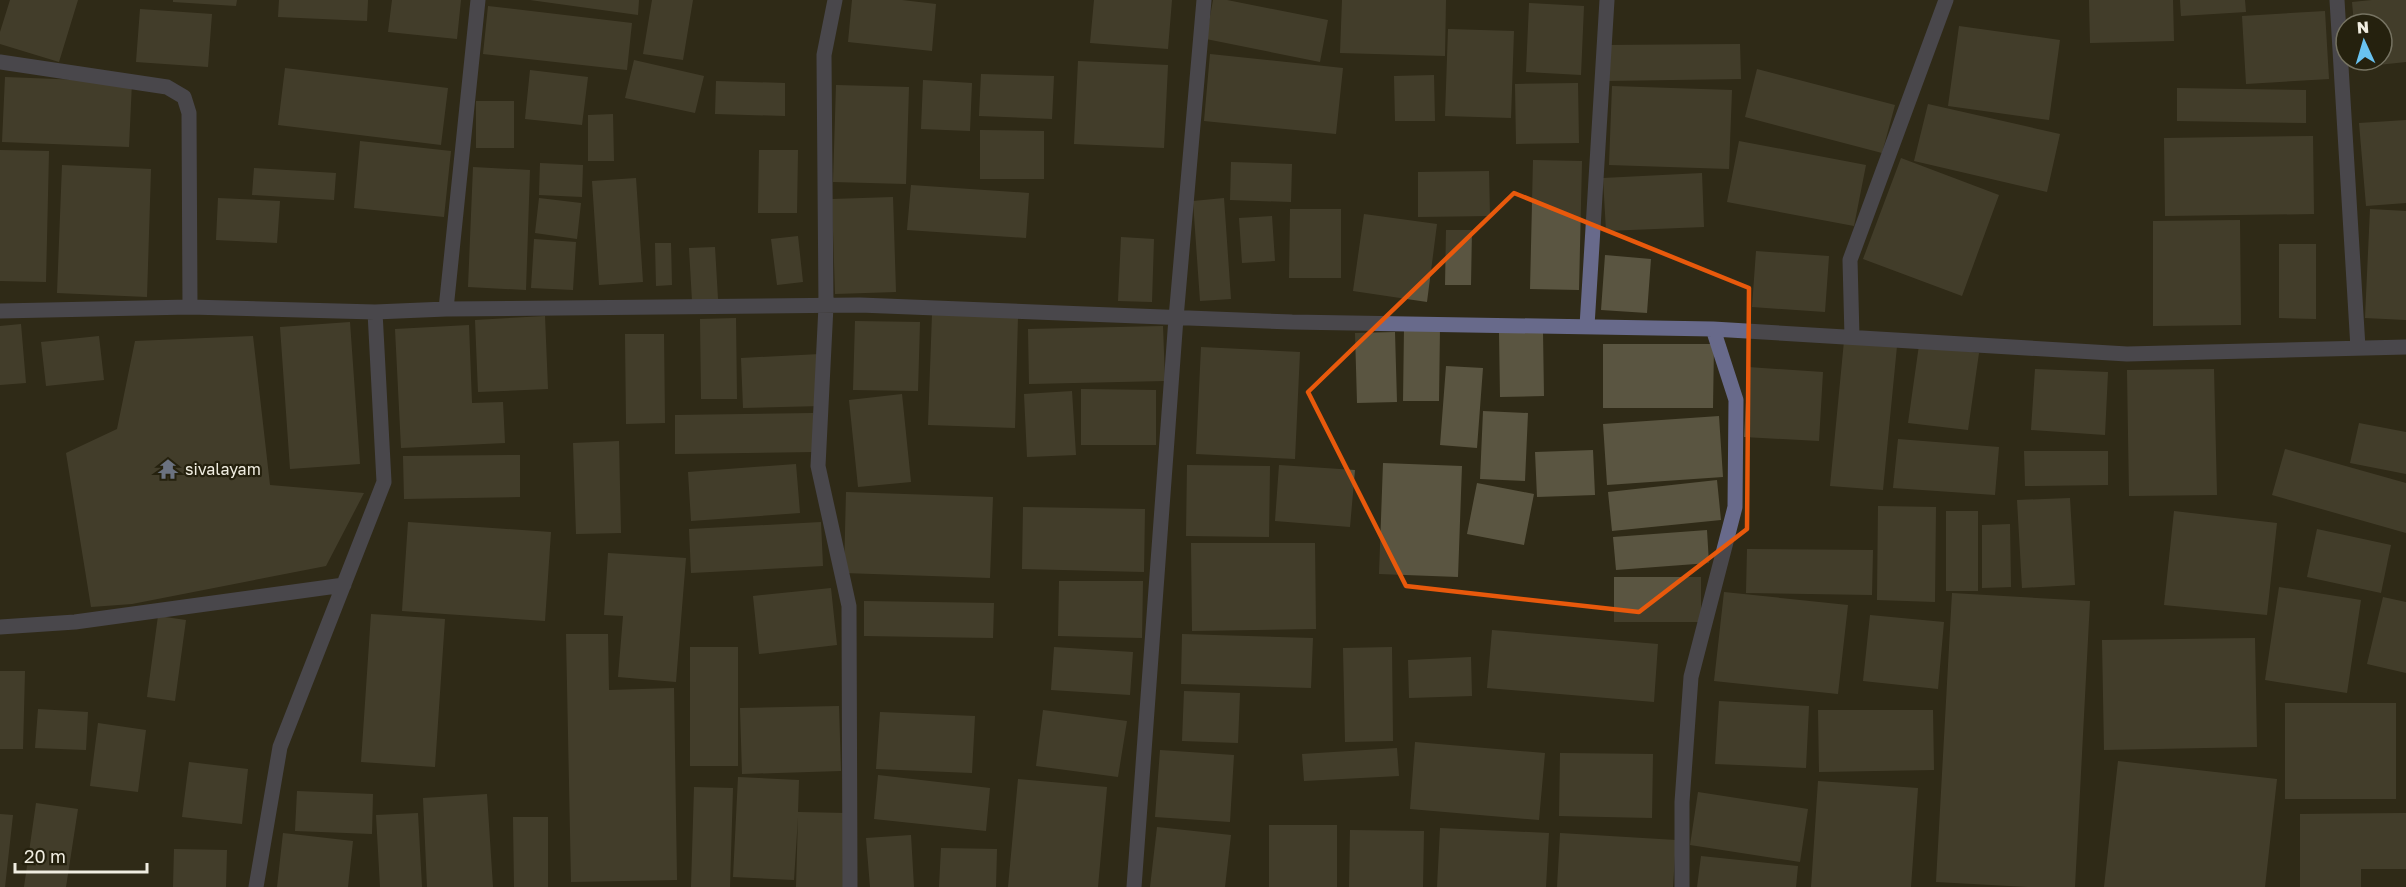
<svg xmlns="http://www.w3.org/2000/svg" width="2406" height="887" font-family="'Golos Text',sans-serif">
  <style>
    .building { fill: #5a5541 }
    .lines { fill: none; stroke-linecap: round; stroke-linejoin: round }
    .street { stroke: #686a8b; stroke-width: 15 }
    .marked { fill: none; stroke: #e8590c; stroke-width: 4.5; stroke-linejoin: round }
    .labels { text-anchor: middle; stroke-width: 4.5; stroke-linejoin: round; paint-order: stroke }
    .poi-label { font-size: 16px; fill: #f0ede1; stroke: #25210e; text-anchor: start }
  </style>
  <rect width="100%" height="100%" fill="#2f2a17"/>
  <path class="building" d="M10 0H78L59 62 0 44V32Z
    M173 0H237L236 6 173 2Z
    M279 0H368L367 21 278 17Z
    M392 0H461L457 39 388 32Z
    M530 0H639L638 15Z
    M652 0H693L683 60 643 54Z
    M852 0H902L936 4 932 51 848 42Z
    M1094 0H1172L1168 49 1090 43Z
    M1213 0H1227L1328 20 1320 62 1206 39Z
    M1342 0H1446L1445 56 1340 53Z
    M2089 0H2173L2174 41 2090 43Z
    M2180 0H2245L2246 12 2181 16Z
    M2372 0H2406V62L2359 67 2358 60H2382V24H2354L2352 2Z
    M1529 3 1584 6 1581 75 1526 72Z
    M488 6 632 23 627 70 483 54Z
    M140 9 212 14 208 67 136 62Z
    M2325 11 2329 79 2246 84 2242 16Z
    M1959 26 2060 40 2049 120 1948 106Z
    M1448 29 1514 31 1511 118 1445 116Z
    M1740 44 1741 79 1605 81V45Z
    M1210 54 1343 68 1336 134 1204 121Z
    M634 60 704 76 695 113 625 98Z
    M1078 61 1168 65 1164 148 1074 144Z
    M285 68 448 88 441 145 278 125Z
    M1757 69 1895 105 1882 153 1745 117Z
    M530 70 588 77 582 125 525 119Z
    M981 74 1054 76 1052 119 979 116Z
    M1434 75 1435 121H1395L1394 76Z
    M5 77 132 82 129 147 2 142Z
    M923 80 972 83 970 131 921 129Z
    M716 81 785 83V116L715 114Z
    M1578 83 1579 143 1516 144 1515 84Z
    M836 85 909 87 906 184 833 182Z
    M1612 86 1732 90 1729 169 1609 165Z
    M2177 88 2306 90V123L2177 121Z
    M476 101H514V148H476Z
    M1928 104 2060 134 2047 192 1914 161Z
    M613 114 614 161H588V115Z
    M2406 120V203L2366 206 2359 123Z
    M980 130 1044 131V179H980Z
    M2313 136 2314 214 2165 216 2164 138Z
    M360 141 451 151 444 217 354 208Z
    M1739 141 1866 165 1854 226 1727 202Z
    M0 150 49 151 46 282 0 281Z
    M759 150H798L797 213H758Z
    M1901 158 1999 195 1962 296 1863 259Z
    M1533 160 1582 161 1579 290 1530 289Z
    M1231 162 1292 164 1291 202 1230 200Z
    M540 163 583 165 582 197 539 195Z
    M62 165 151 169 147 297 57 293Z
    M473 167 530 170 526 290 468 287Z
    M254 168 336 173 334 200 252 195Z
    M1489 171 1490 216 1418 217V172Z
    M1702 173 1704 227 1606 231 1603 178Z
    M636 178 643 282 599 285 592 181Z
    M911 185 1029 193 1026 238 907 230Z
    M893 197 896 292 835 294 832 199Z
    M218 198 280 201 277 243 216 240Z
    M539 198 581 203 577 239 535 233Z
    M1224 198 1231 299 1200 301 1193 201Z
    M1290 209H1341V278H1289Z
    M2370 209 2406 211V320L2365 318Z
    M1364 214 1437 224 1427 302 1353 291Z
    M1272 216 1275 261 1242 263 1239 218Z
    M2240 220 2241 325 2153 326V221Z
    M1446 230H1472L1471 285H1445Z
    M798 236 803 282 777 285 771 239Z
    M1121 237 1154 239 1152 302 1118 301Z
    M534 239 576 242 573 290 531 288Z
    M655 243H671L672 285 656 286Z
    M2279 244H2316V319L2279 318Z
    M715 247 718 299 692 301 689 248Z
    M1756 251 1829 256 1825 312 1752 307Z
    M1605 255 1651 259 1647 313 1601 310Z
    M932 314 1018 316 1015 428 928 425Z
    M545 316 548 389 478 392 475 320Z
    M736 318 737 399H701L700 319Z
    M855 321 920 322 918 391 853 390Z
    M350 322 360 464 290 469 280 327Z
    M21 324 26 383 0 385V326Z
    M469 325 472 403 503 402 505 443 401 448 395 329Z
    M1163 326 1165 381 1029 384 1028 329Z
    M1404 327 1440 328 1439 401H1403Z
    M1395 332 1397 402 1357 403 1355 333Z
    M1543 332 1544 396 1500 397 1499 333Z
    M625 334H664L665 423 626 424Z
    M99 336 104 380 46 386 41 342Z
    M253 336 270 485 364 493 326 566 132 604 91 607 66 453 117 429 135 341Z
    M1844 341 1897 346 1883 490 1830 486Z
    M1603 344H1714L1713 408H1603Z
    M1919 345 1979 353 1968 430 1908 423Z
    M1201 347 1300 352 1295 459 1196 454Z
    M820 354 821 406 743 408 741 358Z
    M1446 366 1483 368 1477 448 1440 445Z
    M1748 367 1823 372 1819 441 1744 437Z
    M2035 369 2108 372 2105 435 2031 430Z
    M2214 369 2217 495 2129 496 2127 370Z
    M1081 389 1156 390V445H1081Z
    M1072 391 1076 455 1027 457 1024 394Z
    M902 394 911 482 858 487 849 400Z
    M1483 411 1528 413 1525 481 1480 479Z
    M813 413 814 452 675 454V415Z
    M1719 416 1723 477 1607 485 1603 424Z
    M2359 423 2406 432V474L2350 463Z
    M1898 439 1999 447 1995 495 1893 488Z
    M619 441 621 533 576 534 573 443Z
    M2285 449 2406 483V533L2272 495Z
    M1593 450 1595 495 1537 497 1535 452Z
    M2024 451H2108V485L2025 486Z
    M520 455V497L404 499 403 456Z
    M1383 463 1462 466 1458 577 1379 574Z
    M796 464 800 513 691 521 688 472Z
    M1187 465 1270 466 1269 537 1186 536Z
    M1279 465 1355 470 1350 527 1275 521Z
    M1717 480 1721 520 1612 531 1608 492Z
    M1477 483 1534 494 1524 545 1467 534Z
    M846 492 993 497 990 578 844 573Z
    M2070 498 2075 585 2022 588 2017 500Z
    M1878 506 1936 507 1935 602 1877 600Z
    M1023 507 1145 509 1144 572 1022 569Z
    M1946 511H1978V591H1946Z
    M2174 511 2277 523 2267 615 2164 605Z
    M408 522 551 532 545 621 402 611Z
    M821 522 823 566 691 573 689 529Z
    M2010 524 2011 587 1982 588V525Z
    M2317 529 2391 545 2381 593 2307 577Z
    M1707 530 1709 563 1616 570 1613 537Z
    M1191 543H1315L1316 629 1192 631Z
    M1747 549 1873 550 1872 595 1746 593Z
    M608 553 686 558 676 682 618 677 623 616 604 615Z
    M1614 577H1701V622H1614Z
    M1059 581H1143L1142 638 1058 636Z
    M2279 587 2361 600 2347 693 2265 680Z
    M831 588 837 645 759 654 753 596Z
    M1724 592 1848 605 1838 694 1714 681Z
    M1952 593 2090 601 2075 887H2028L1936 882Z
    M2383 597 2406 602V673L2367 664Z
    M864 601 994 603 993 638 864 636Z
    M371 614 445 619 435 767 361 762Z
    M1870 615 1944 622 1938 689 1863 681Z
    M158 616 186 620 175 701 147 697Z
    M1492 630 1658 644 1654 702 1487 688Z
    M566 634H608L609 690 674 688 677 880 571 882Z
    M1182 634 1313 638 1311 688 1181 684Z
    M2255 638 2257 747 2104 750 2102 640Z
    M690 647H738V766H690Z
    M1054 647 1133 652 1130 695 1051 690Z
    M1392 647 1393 741 1345 742 1343 648Z
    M1471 657 1472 696 1409 698 1408 660Z
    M0 671H25L23 749H0Z
    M1184 691 1240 693 1238 743 1182 741Z
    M1719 701 1809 706 1806 768 1715 764Z
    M2285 703H2396V799H2285Z
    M839 706 841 771 742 774 740 708Z
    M38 709 88 712 86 750 35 748Z
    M1043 710 1127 721 1118 777 1036 766Z
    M1818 710H1933L1934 770 1819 772Z
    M880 712 975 716 972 773 876 769Z
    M98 723 146 730 138 792 90 786Z
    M1415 742 1545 753 1539 820 1410 809Z
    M1397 748 1399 776 1304 781 1302 754Z
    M1160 750 1234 755 1230 822 1155 817Z
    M1560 753 1653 754 1652 818 1559 816Z
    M2118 761 2277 779 2265 887H2104Z
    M189 762 248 769 242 824 182 817Z
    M878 775 990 788 986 831 874 819Z
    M738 777 799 780 798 812 846 813 845 887H796L798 817 794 880 733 877Z
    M1018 779 1107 787 1098 887H1008Z
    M1818 781 1918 788 1911 887H1811Z
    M694 787 733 788 730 887H691Z
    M297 791 373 794 372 834 295 831Z
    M1698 792 1808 809 1800 862 1690 845Z
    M487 794 493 887H427L423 798Z
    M36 803 78 809 66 887H24Z
    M418 813 422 887H380L376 815Z
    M2406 813V869H2361V887H2300V814Z
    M0 814 13 815 5 887H0Z
    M513 817H548V887H514Z
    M1269 825H1337V887H1269Z
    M1157 827 1231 835 1225 887H1150Z
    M1440 828 1549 833 1546 887H1437Z
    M1350 830 1424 831 1423 887H1349Z
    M283 833 353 841 348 887H277Z
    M1560 833 1676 840 1673 887H1557Z
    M911 835 914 887H870L866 838Z
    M941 848 997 849 996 887H939Z
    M174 849 227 850 226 887H173Z
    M1701 856 1798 866 1796 887H1697Z"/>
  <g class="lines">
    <path class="street" d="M835 0 824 55 826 306 818 466 849 606 850 887
      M2337 0 2358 348
      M0 62 167 87 184 97 189 113 190 307
      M446 309 478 0
      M0 311 190 307 375 312 446 309 860 305 1292 322 1713 329 2127 354 2406 347
      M1587 326 1607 0
      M1852 337 1850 260 1946 0
      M0 627 75 622 344 585
      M256 887 280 747 384 482 375 312
      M1134 887 1176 318 1204 0
      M1682 887V802L1691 677 1735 507 1736 400 1713 329"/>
  </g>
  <path d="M0 0H2406V887H0ZM1514 193 1749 288 1747 529 1639 612 1406 586 1308 392Z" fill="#2f2a17" fill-opacity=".55" fill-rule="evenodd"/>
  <path class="marked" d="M1514 193 1749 288 1747 529 1639 612 1406 586 1308 392Z"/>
  <defs>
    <g id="temple-bare" transform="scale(1.62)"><path d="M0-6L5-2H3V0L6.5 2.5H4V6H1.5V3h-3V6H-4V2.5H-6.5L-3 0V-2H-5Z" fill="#6b7280" stroke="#25210e" stroke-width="2.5" paint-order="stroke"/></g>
  </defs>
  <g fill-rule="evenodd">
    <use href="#temple-bare" x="168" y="469"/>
  </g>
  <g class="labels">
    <g class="poi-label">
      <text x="185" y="475">sivalayam</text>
    </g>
  </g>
  <g transform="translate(2364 42) rotate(356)"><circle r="28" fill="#25210e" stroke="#767362" stroke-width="1.5"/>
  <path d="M0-4.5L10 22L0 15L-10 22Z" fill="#69c3f1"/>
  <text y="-9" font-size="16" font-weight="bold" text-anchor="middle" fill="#f0ede1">N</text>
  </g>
  <path d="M15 863v9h132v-9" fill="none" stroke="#f0ede1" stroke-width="3"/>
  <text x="24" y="863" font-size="18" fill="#f0ede1" stroke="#25210e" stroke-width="4.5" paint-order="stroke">20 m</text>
</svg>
